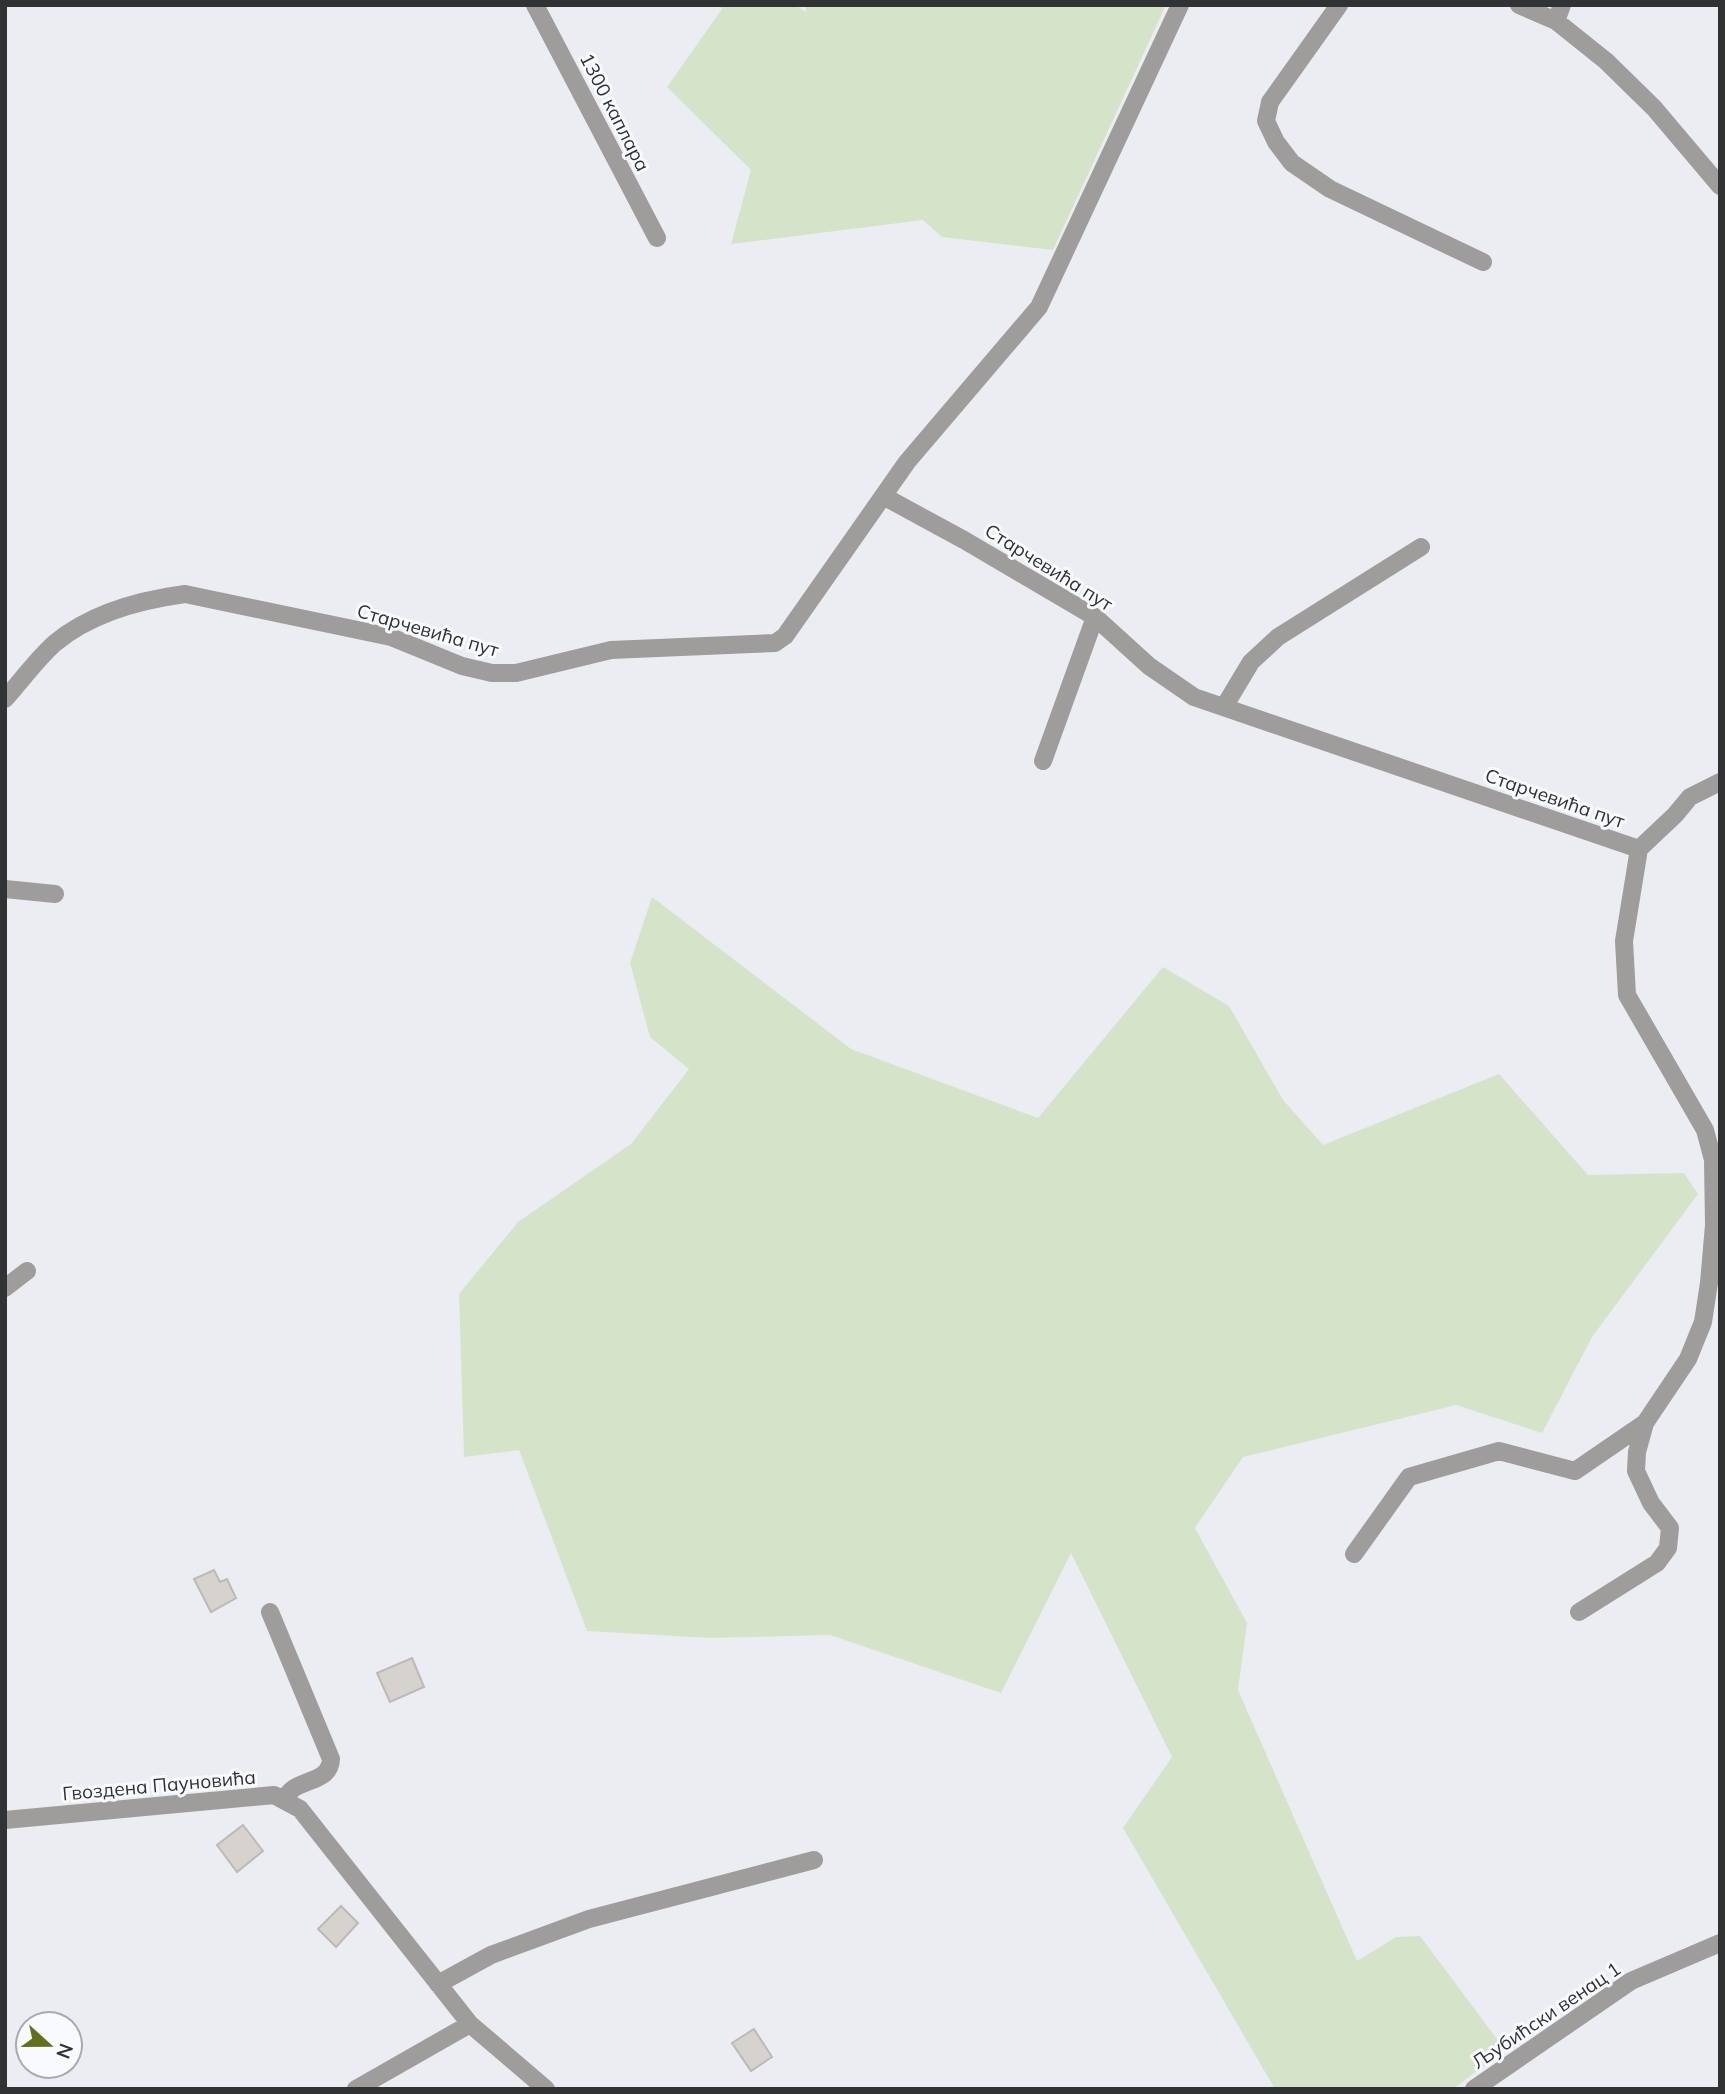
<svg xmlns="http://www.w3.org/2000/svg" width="1725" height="2094" font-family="Mulish,sans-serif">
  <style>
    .green { fill: #d5e4c9 }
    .building { fill: #d6d2ce; stroke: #bdb9b5; stroke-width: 2 }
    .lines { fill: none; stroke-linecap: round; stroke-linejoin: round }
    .minor { stroke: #9e9d9b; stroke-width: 18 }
    .labels { text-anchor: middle; stroke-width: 6; stroke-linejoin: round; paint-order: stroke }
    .street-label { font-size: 19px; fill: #313234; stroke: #f8faff }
  </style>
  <rect width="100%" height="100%" fill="#ebedf2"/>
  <path class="green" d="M719 5H795L806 12V5H1166L1053 250 942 237 923 220 731 244 751 170 667 87 722 9Z
    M652 897 851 1049 1038 1118 1163 967 1229 1006 1283 1100 1323 1145 1499 1074 1588 1175 1684 1173 1698 1194 1592 1337 1542 1433 1456 1405 1243 1457 1195 1528 1247 1623 1238 1690 1357 1961 1396 1937 1420 1936 1500 2043 1498 2055 1453 2089H1275L1123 1828 1172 1757 1071 1553 1001 1693 830 1635 710 1638 587 1631 519 1450 464 1457 459 1294 518 1222 631 1144 689 1069 650 1037 630 963Z"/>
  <path class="building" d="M214 1570 220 1582 227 1579 236 1598 211 1612 194 1579Z
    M412 1658 424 1687 390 1702 377 1673Z
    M243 1825 263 1851 237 1872 217 1845Z
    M341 1906 358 1923 336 1947 318 1929Z
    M754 2029 772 2057 751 2071 732 2043Z"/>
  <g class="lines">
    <path class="minor" d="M535 5 657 238
      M1339 5 1270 102 1266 121 1276 142 1292 163 1330 189 1483 262
      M1519 5 1556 21 1562 5
      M1556 21 1606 61 1654 108 1720 186
      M883 496 964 540 1095 617 1149 666 1194 697 1639 849
      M5 699C21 681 37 659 55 643 91 613 140 600 185 594L391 637 462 666 492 673H516L611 650 775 643 785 636 907 462 1039 307 1180 5
      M1224 707 1251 662 1278 637 1421 547
      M1043 761 1095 617
      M1639 849 1675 815 1690 797 1720 782
      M5 889 55 894
      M5 1288 27 1271
      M1354 1554 1409 1477 1499 1451 1575 1471 1645 1423
      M270 1612 331 1759C330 1779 310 1779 296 1787 290 1790 287 1795 283 1800
      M1579 1612 1657 1563 1668 1548 1670 1528 1651 1503 1636 1471 1637 1452 1645 1423 1688 1359 1703 1322 1709 1283 1714 1225 1713 1160 1705 1130 1627 995 1624 941 1639 849
      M5 1820 274 1795 300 1809 470 2024 546 2089
      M438 1984 491 1955 589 1919 814 1860
      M356 2089 470 2024
      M1474 2089 1631 1981 1720 1943"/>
  </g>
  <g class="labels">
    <g class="street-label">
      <text transform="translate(615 112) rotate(63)" y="7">1300 каплара</text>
      <text transform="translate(1049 567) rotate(32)" y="7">Старчевића пут</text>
      <text transform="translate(428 630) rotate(16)" y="7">Старчевића пут</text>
      <text transform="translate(1555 798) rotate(19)" y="7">Старчевића пут</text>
      <text transform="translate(159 1785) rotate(-5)" y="7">Гвоздена Пауновића</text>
      <text transform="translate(1546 2015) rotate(-34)" y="7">Љубићски венац 1</text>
    </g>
  </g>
  <rect width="1725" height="2094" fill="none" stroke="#313234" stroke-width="14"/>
  <g transform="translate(49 2045) rotate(111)"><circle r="33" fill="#f8faff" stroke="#a8aaae" stroke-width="2"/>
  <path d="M0-5L12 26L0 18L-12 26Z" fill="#63701b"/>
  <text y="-10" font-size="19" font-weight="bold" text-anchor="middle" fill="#313234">N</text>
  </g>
</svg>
